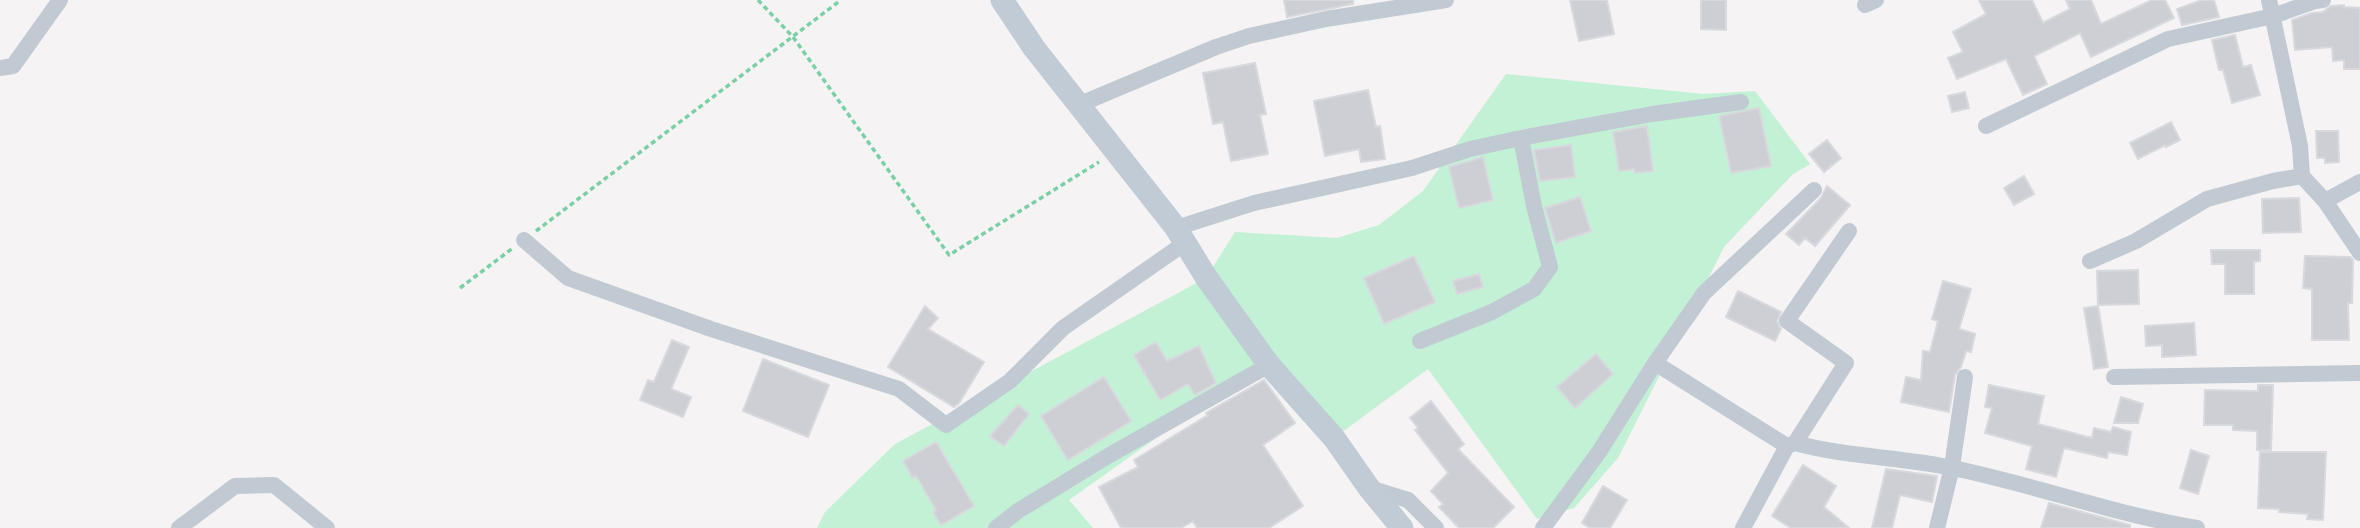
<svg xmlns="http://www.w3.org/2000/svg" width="2360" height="528" font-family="'PT Sans',sans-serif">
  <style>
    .green { fill: #c3f1d5 }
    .building { fill: #cdcfd5; stroke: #d7d9de; stroke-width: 2 }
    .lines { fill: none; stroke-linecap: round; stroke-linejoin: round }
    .path { stroke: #7ad0a6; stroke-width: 3.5; stroke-dasharray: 5 3.5; stroke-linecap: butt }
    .street { stroke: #c1cad2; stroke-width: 16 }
    .secondary { stroke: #c1cbd6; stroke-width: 23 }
  </style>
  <rect width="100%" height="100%" fill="#f5f3f3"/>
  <path class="green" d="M1506 74 1703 94 1755 91 1810 164 1792 175 1724 247 1618 458 1574 508 1537 519 1428 369 1334 438 1269 365 1221 392 1069 500 1093 528H817L825 512 895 444 1206 278 1235 232 1337 238 1379 225 1423 191Z"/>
  <path class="building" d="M1284 0H1353V4L1287 17Z
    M1570 0H1607L1614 34 1579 41Z
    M1701 0H1726V30L1701 29Z
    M1979 0H2032L2043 23 2070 9 2066 0H2091L2101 24 2152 0H2165L2174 18 2091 57 2080 33 2034 56 2047 84 2023 95 2006 59 1957 79 1948 58 1963 52 1953 32 1986 14Z
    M2202 0H2214L2219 17 2182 25 2177 9Z
    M2344 5V7L2360 8V69H2344V60L2333 61 2332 47 2295 50 2292 20 2312 13 2323 12 2331 6Z
    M2235 35 2243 67 2251 65 2260 95 2232 103 2223 70H2219L2212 40Z
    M1255 63 1266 114 1260 115 1268 154 1231 161 1223 122 1213 124 1203 73Z
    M1368 90 1376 127 1380 126 1385 159 1361 162 1359 149 1325 156 1314 101Z
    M1965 92 1969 108 1952 112 1948 96Z
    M1759 108 1771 166 1731 173 1719 116Z
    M2171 122 2180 140 2166 147 2165 145 2138 159 2130 143Z
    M1647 126 1653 171 1635 173 1634 169 1619 171 1613 132Z
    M2316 131H2338L2339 162 2325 163V158H2317Z
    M1827 140 1841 158 1824 172 1809 154Z
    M1571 145 1575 177 1540 181 1534 150Z
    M1483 157 1493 200 1459 208 1449 167Z
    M2024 176 2034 194 2014 205 2004 188Z
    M1827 186 1850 205 1815 246 1805 238 1799 245 1786 234 1821 198Z
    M1580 197 1591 231 1556 243 1545 208Z
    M2299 198 2301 232 2263 233 2262 199Z
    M2211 250H2260V261L2254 262V294H2225V264H2212Z
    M1414 256 1435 302 1384 324 1364 278Z
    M2305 256 2350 257 2353 260 2352 303H2348L2349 340H2312V289L2303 288Z
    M2138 270 2139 304 2098 305 2097 271Z
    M1479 274 1483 287 1457 294 1453 281Z
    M1943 281 1971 289 1959 329 1975 334 1971 352 1966 351 1961 367 1955 375 1949 412 1901 402 1906 377 1921 380 1923 351 1930 352 1938 321 1932 319Z
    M1738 291 1781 312 1777 321 1781 329 1775 341 1726 317Z
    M925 306 938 318 928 329 984 362 959 403 954 407 888 367Z
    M2098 306 2108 367 2094 369 2084 308Z
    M2194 323 2196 355 2162 357V345L2146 346 2145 326Z
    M672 340 689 347 671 389 691 397 683 417 640 400 648 380 654 382Z
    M1156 342 1167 361 1199 346 1216 383 1195 395 1188 384 1160 400 1134 355Z
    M1596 354 1613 374 1575 408 1557 387Z
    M763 359 829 385 808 437 743 411Z
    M1104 377 1131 421 1068 460 1041 416Z
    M1264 380 1295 423 1263 445 1303 506 1269 528H1197L1193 521 1181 528H1121L1099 487 1138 467 1134 460 1208 415 1206 413Z
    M1989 385 2044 396 2038 424 2092 438 2094 428 2111 432 2113 427 2131 432 2127 455 2108 452 2107 458 2064 448 2056 477 2026 469 2032 446 1985 433 1992 408 1985 407Z
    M2258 385H2273L2271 450H2257V431L2233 430V425H2204L2205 390 2258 391Z
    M2121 397 2143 404 2138 423H2114Z
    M1431 401 1464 444 1458 449 1514 507 1493 528H1459L1439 507 1443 504 1431 491 1448 473 1415 430 1418 428 1410 418Z
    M1018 405 1029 414 1004 446 990 436Z
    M936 442 974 506 941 525 933 512 936 510 916 476 913 478 903 461Z
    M2191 450 2209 456 2198 494 2180 488Z
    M2260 452H2326L2323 520 2307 519 2308 514 2279 512V509L2258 508Z
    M1803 465 1836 486 1824 507 1849 528H1791L1772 516Z
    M1886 469 1937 476 1932 502 1900 495 1892 528H1872Z
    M1603 486 1627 500 1610 528H1590L1582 523Z
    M2049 503 2130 525V528H2041Z"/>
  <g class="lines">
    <path class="path" d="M758 0 793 37 949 255 1099 162
      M536 231 841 0
      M460 288 513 248"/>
    <path class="street" d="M2269 0 2300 146 2302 176 2325 201 2360 253
      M1865 5 1876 0
      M0 68 13 66 60 0
      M1078 105 1216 47 1249 36 1326 19 1446 0
      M1986 126 2168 39 2273 16 2315 1 2323 0
      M2325 201 2360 182
      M1176 228 1254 203 1412 168 1470 149 1521 138 1652 114 1741 102
      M524 240 568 278 711 329 899 389 946 425 1010 381 1063 328 1185 243
      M2090 261 2136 241 2207 199 2273 181 2302 176
      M1420 341 1492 312 1534 289 1550 267 1534 206 1521 138
      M1655 363 1787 446
      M2114 377 2360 373
      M1795 443C1846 457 1901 457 1953 468 2035 485 2114 514 2197 528
      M1369 488 1408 500 1436 528
      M179 528 235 486 274 485 327 528
      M996 528 1018 511 1108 456 1269 365
      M1543 528 1599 452 1655 363 1704 293 1814 190
      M1743 528 1787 446 1795 443 1846 363 1787 321 1849 231
      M1937 528 1952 467 1965 377"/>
    <path class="secondary" d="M1002 0 1034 48 1176 228 1206 277 1269 365 1334 438 1369 488 1402 528"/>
  </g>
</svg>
